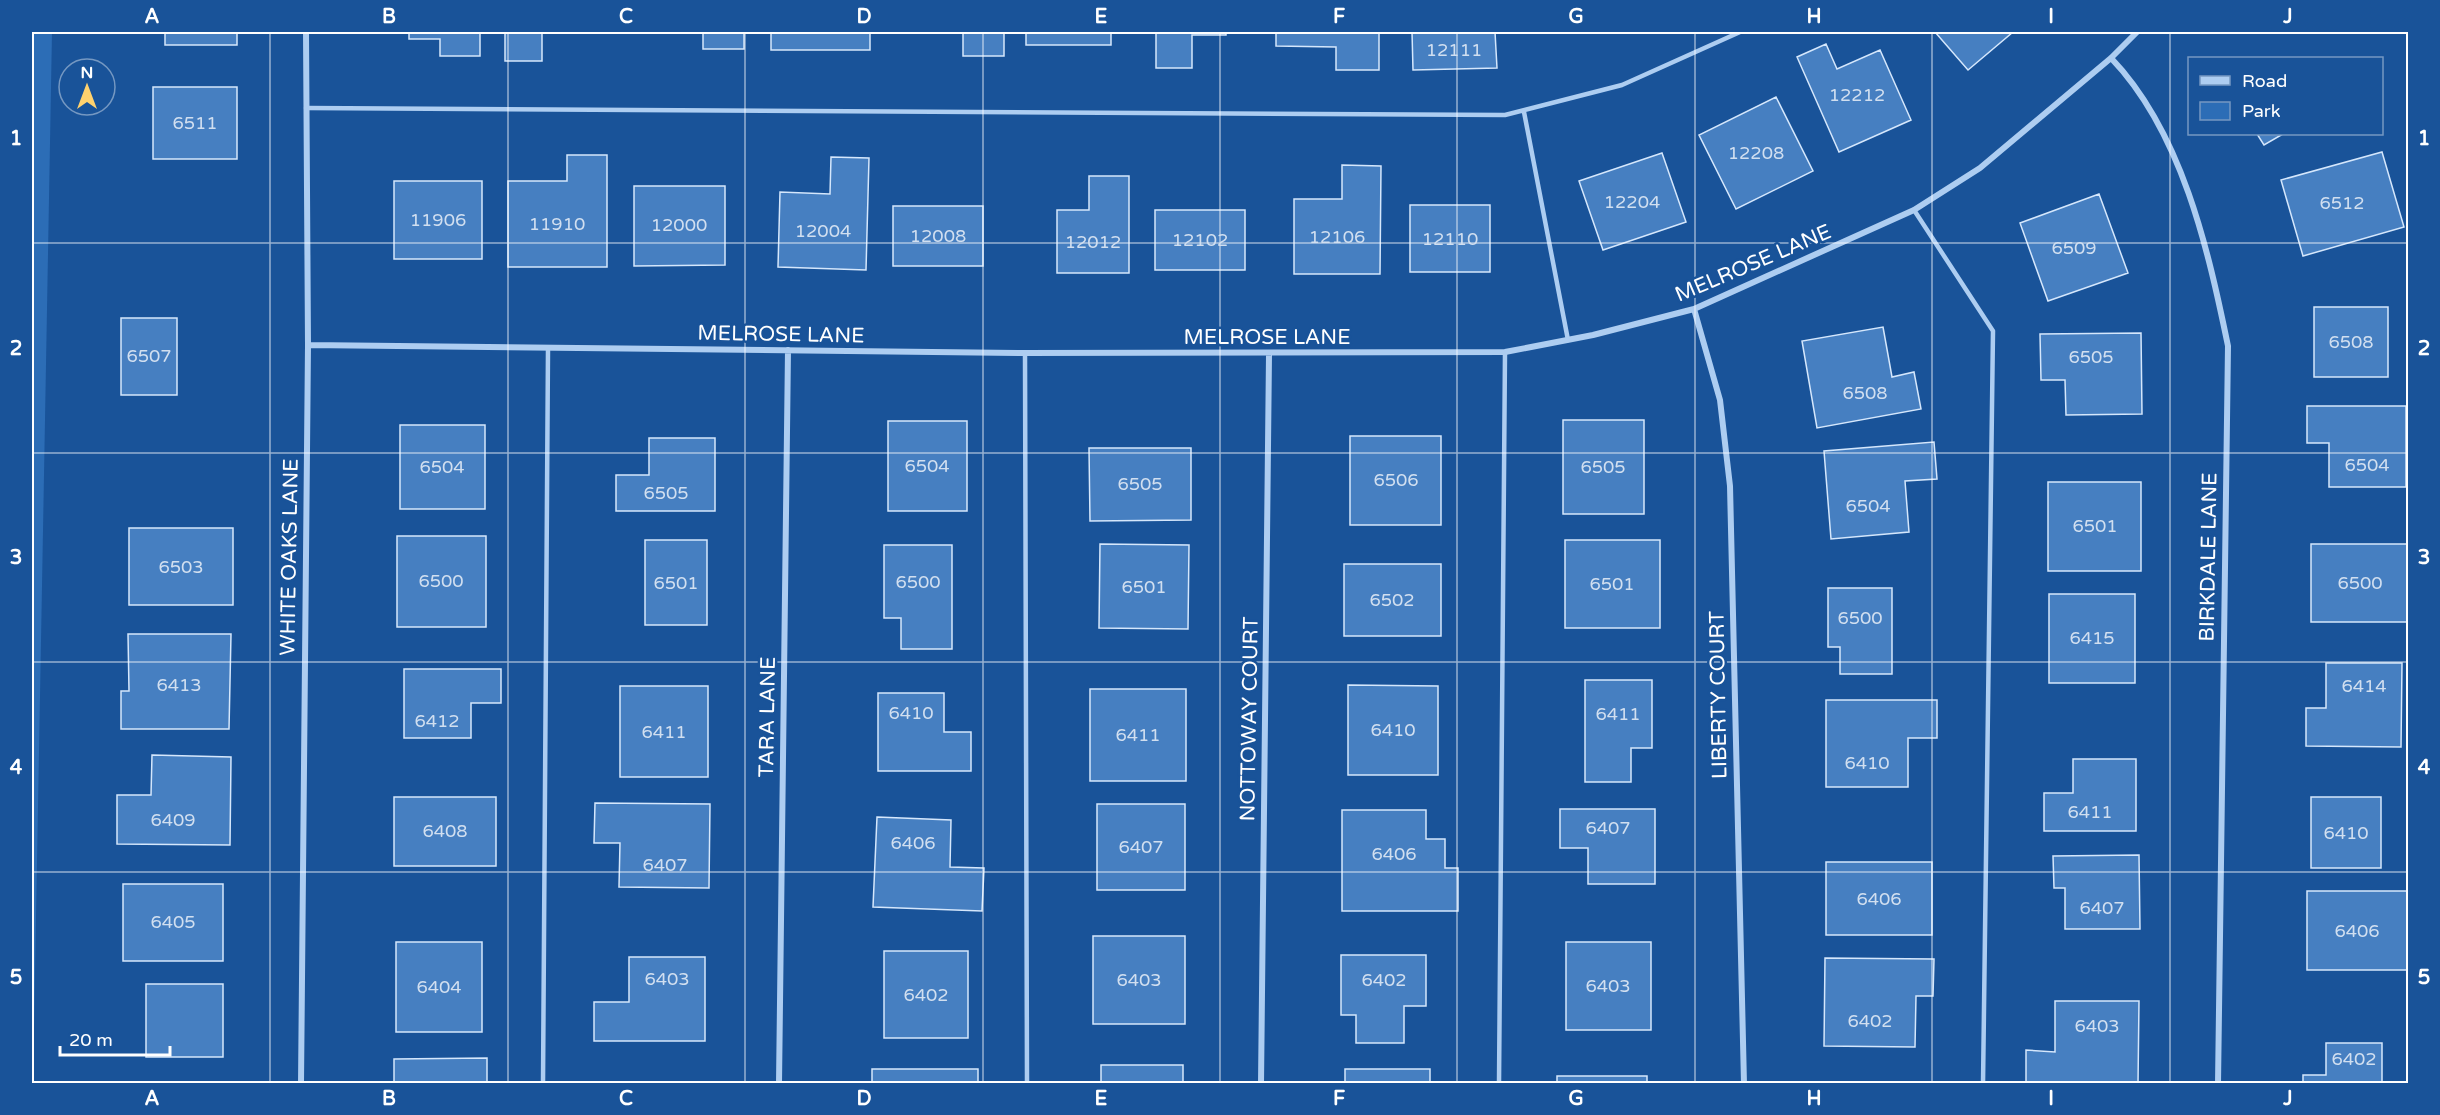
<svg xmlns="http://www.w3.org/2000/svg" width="2440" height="1115" font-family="'Varela Round',sans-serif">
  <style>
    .green { fill: #2c6db6 }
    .building { fill: #467fc1; stroke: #d5e7fc; stroke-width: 1.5 }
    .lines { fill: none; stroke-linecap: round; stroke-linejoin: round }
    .lane { stroke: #adcdf1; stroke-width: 4.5 }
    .street { stroke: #adcdf1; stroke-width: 6 }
    .grid { fill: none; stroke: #fff; stroke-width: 1.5; stroke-opacity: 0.55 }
    .labels { text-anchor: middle; stroke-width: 5; stroke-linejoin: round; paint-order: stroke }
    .number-label { font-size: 18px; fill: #d1dff0 }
    .street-label { font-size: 21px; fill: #fff; stroke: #195399 }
    .neatline { fill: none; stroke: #fff; stroke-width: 2 }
    .grid-label { font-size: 20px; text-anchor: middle; font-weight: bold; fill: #fff }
  </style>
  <rect width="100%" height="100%" fill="#195399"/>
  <path class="green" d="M32 32H52L33 1084 32 1083Z"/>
  <path class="building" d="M165 32H237V45H165Z
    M409 32H480V56H440V39H409Z
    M505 32H542V61H505Z
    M703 32H744V49H703Z
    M771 32H870V50H771Z
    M963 32H1004V56H963Z
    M1026 32H1111V45H1026Z
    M1156 32H1226V35H1192V68H1156Z
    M1276 32H1379V70H1336V47L1276 46Z
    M1412 32H1495L1497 68 1413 70Z
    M1935 32H2013L1968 70Z
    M1826 44 1837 69 1880 50 1911 120 1839 152 1797 57Z
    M153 87H237V159H153Z
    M1776 97 1813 171 1736 209 1699 135Z
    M2257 134H2283L2264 145Z
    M2382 152 2404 227 2303 256 2281 180Z
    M1662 153 1686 222 1603 250 1579 181Z
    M567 155H607V267H508V181H567Z
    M831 157 869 158 866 270 778 267 780 192 830 194Z
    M1342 165 1381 166 1380 274H1294V199H1342Z
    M1089 176H1129V273H1057V210H1089Z
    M394 181H482V259H394Z
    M634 186H725V265L634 266Z
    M2099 194 2128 273 2048 301 2020 223Z
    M1410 205H1490V272H1410Z
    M893 206H983V266H893Z
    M1155 210H1245V270H1155Z
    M2314 307H2388V377H2314Z
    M121 318H177V395H121Z
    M1883 327 1892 377 1914 372 1921 409 1817 428 1802 341Z
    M2141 333 2142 414 2066 415 2065 380H2041L2040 334Z
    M2307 406H2406V487H2329V443H2307Z
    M1563 420H1644V514H1563Z
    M888 421H967V511H888Z
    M400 425H485V509H400Z
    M1350 436H1441V525H1350Z
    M649 438H715V511H616V475H649Z
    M1934 442 1937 479 1905 481 1909 532 1831 539 1824 451Z
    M1089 448H1191V520L1090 521Z
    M2048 482H2141V571H2048Z
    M129 528H233V605H129Z
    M397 536H486V627H397Z
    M645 540H707V625H645Z
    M1565 540H1660V628H1565Z
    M1100 544 1189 545 1188 629 1099 628Z
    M2311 544H2408V622H2311Z
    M884 545H952V649H901V618H884Z
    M1344 564H1441V636H1344Z
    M1828 588H1892V674H1840V647H1828Z
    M2049 594H2135V683H2049Z
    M128 634H231L229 729H121V691H129Z
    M2326 663H2402L2401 747 2306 746V708H2326Z
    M404 669H501V703H471V738H404Z
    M1585 680H1652V748H1631V782H1585Z
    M1348 685 1438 686V775H1348Z
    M620 686H708V777H620Z
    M1090 689H1186V781H1090Z
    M878 693H944V732H971V771H878Z
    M1826 700H1937V738H1908V787H1826Z
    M152 755 231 757 230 845 117 844V795H151Z
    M2073 759H2136V831H2044V793H2073Z
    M394 797H496V866H394Z
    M2311 797H2381V868H2311Z
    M595 803 710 804 709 888 619 887 620 843H594Z
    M1097 804H1185V890H1097Z
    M1560 809H1655V884H1588V848H1560Z
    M1342 810H1426V839H1445V868H1458V911H1342Z
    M877 817 951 820 950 867 984 868 982 911 873 907Z
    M2139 855 2140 929H2065V888H2054L2053 856Z
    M1826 862H1932V935H1826Z
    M123 884H223V961H123Z
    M2307 891H2407V970H2307Z
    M1093 936H1185V1024H1093Z
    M396 942H482V1032H396Z
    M1566 942H1651V1030H1566Z
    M884 951H968V1038H884Z
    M1341 955H1426V1006H1404V1043H1356V1015H1341Z
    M629 957H705V1041H594V1002H629Z
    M1825 958 1934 959 1933 996H1916L1915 1047 1824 1046Z
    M146 984H223V1057H146Z
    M2055 1001H2139L2138 1084H2026V1050L2055 1052Z
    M2326 1043H2382V1084H2303V1075H2326Z
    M487 1058V1084H394V1059Z
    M1101 1065H1183V1084H1101Z
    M872 1069H978V1084H872Z
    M1345 1069H1430V1084H1345Z
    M1557 1076H1647V1084H1557Z"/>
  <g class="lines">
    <path class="lane" d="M306 108 1505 115 1622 85 1740 32
      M1524 112 1568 340
      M1914 210 1993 331 1983 1084
      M1025 353 1027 1084
      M543 1084 548 349
      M1499 1084 1505 352"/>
    <path class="street" d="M2111 58C2182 132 2208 249 2228 346L2218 1084
      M1694 309 1720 400 1730 486 1744 1084
      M308 345 1025 353 1505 352 1593 335 1694 309 1914 210 1980 168 2111 58 2137 32
      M301 1084 308 345 306 32
      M779 1084 788 350
      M1261 1084 1269 355"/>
  </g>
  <path class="grid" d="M270 32V1084M508 32V1084M745 32V1084M983 32V1084M1220 32V1084M1457 32V1084M1695 32V1084M1932 32V1084M2170 32V1084M32 243H2408M32 453H2408M32 662H2408M32 872H2408"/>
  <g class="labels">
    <g class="number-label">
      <text x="1454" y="56">12111</text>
      <text x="1857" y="101">12212</text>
      <text x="195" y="129">6511</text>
      <text x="1756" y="159">12208</text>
      <text x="1632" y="208">12204</text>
      <text x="2342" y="209">6512</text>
      <text x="438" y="226">11906</text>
      <text x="557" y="230">11910</text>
      <text x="679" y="231">12000</text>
      <text x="823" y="237">12004</text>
      <text x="938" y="242">12008</text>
      <text x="1337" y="243">12106</text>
      <text x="1450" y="245">12110</text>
      <text x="1200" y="246">12102</text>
      <text x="1093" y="248">12012</text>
      <text x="2074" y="254">6509</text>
      <text x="2351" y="348">6508</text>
      <text x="149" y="362">6507</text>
      <text x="2091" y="363">6505</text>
      <text x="1865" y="399">6508</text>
      <text x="2367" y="471">6504</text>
      <text x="927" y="472">6504</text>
      <text x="442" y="473">6504</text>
      <text x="1603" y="473">6505</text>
      <text x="1396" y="486">6506</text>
      <text x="1140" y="490">6505</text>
      <text x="666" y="499">6505</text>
      <text x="1868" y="512">6504</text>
      <text x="2095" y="532">6501</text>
      <text x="181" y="573">6503</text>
      <text x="441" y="587">6500</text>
      <text x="918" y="588">6500</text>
      <text x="676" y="589">6501</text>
      <text x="2360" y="589">6500</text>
      <text x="1612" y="590">6501</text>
      <text x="1144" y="593">6501</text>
      <text x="1392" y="606">6502</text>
      <text x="1860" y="624">6500</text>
      <text x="2092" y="644">6415</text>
      <text x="179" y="691">6413</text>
      <text x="2364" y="692">6414</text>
      <text x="911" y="719">6410</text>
      <text x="1618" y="720">6411</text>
      <text x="437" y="727">6412</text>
      <text x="1393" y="736">6410</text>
      <text x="664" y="738">6411</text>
      <text x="1138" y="741">6411</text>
      <text x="1867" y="769">6410</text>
      <text x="2090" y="818">6411</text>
      <text x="173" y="826">6409</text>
      <text x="1608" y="834">6407</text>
      <text x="445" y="837">6408</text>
      <text x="2346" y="839">6410</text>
      <text x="913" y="849">6406</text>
      <text x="1141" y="853">6407</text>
      <text x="1394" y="860">6406</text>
      <text x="665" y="871">6407</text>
      <text x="1879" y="905">6406</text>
      <text x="2102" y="914">6407</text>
      <text x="173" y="928">6405</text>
      <text x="2357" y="937">6406</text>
      <text x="667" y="985">6403</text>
      <text x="1139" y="986">6403</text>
      <text x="1384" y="986">6402</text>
      <text x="1608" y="992">6403</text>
      <text x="439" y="993">6404</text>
      <text x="926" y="1001">6402</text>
      <text x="1870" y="1027">6402</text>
      <text x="2097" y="1032">6403</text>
      <text x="2354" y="1065">6402</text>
    </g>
    <g class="street-label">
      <text transform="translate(1753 263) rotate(-23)" y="7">MELROSE LANE</text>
      <text transform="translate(781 334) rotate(1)" y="7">MELROSE LANE</text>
      <text x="1267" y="344">MELROSE LANE</text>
      <text transform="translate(289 557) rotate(-89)" y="7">WHITE OAKS LANE</text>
      <text transform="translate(2208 557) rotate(-89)" y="7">BIRKDALE LANE</text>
      <text transform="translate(1718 695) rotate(-91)" y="7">LIBERTY COURT</text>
      <text transform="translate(767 717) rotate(-89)" y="7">TARA LANE</text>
      <text transform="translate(1249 719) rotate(-89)" y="7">NOTTOWAY COURT</text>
    </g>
  </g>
  <rect width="2440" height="1115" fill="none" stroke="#195399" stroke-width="66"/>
  <rect x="2188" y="57" width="195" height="78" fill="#195399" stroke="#7598c2" stroke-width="1.5"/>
  <rect x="2200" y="76" width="30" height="9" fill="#adcdf1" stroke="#7598c2" stroke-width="1.5"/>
  <text x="2242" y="87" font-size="18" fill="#ffffff">Road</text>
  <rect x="2200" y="102" width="30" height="18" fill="#2c6db6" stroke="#7598c2" stroke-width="1.5"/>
  <text x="2242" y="117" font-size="18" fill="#ffffff">Park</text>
  <g transform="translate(87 87)"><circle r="28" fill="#195399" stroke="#7598c2" stroke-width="1.5"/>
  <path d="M0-4.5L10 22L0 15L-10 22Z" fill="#ffd26e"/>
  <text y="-9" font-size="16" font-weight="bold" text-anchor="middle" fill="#ffffff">N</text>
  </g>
  <path d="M60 1046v9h110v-9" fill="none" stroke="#ffffff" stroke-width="3"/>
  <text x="69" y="1046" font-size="18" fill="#ffffff" stroke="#195399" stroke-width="4.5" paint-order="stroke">20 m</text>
  <rect x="33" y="33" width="2374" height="1049" class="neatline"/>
  <g class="grid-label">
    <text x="152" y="23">A</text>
    <text x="389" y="23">B</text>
    <text x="626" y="23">C</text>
    <text x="864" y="23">D</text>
    <text x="1101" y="23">E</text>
    <text x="1339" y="23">F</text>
    <text x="1576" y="23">G</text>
    <text x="1814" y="23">H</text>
    <text x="2051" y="23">I</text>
    <text x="2288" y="23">J</text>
    <text x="16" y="145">1</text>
    <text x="2424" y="145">1</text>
    <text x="16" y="355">2</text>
    <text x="2424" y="355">2</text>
    <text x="16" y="564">3</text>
    <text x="2424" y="564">3</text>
    <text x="16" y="774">4</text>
    <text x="2424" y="774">4</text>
    <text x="16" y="984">5</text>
    <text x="2424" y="984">5</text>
    <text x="152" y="1105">A</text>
    <text x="389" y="1105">B</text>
    <text x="626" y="1105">C</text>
    <text x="864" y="1105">D</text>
    <text x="1101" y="1105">E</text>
    <text x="1339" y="1105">F</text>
    <text x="1576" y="1105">G</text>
    <text x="1814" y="1105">H</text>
    <text x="2051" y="1105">I</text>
    <text x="2288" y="1105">J</text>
  </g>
</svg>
